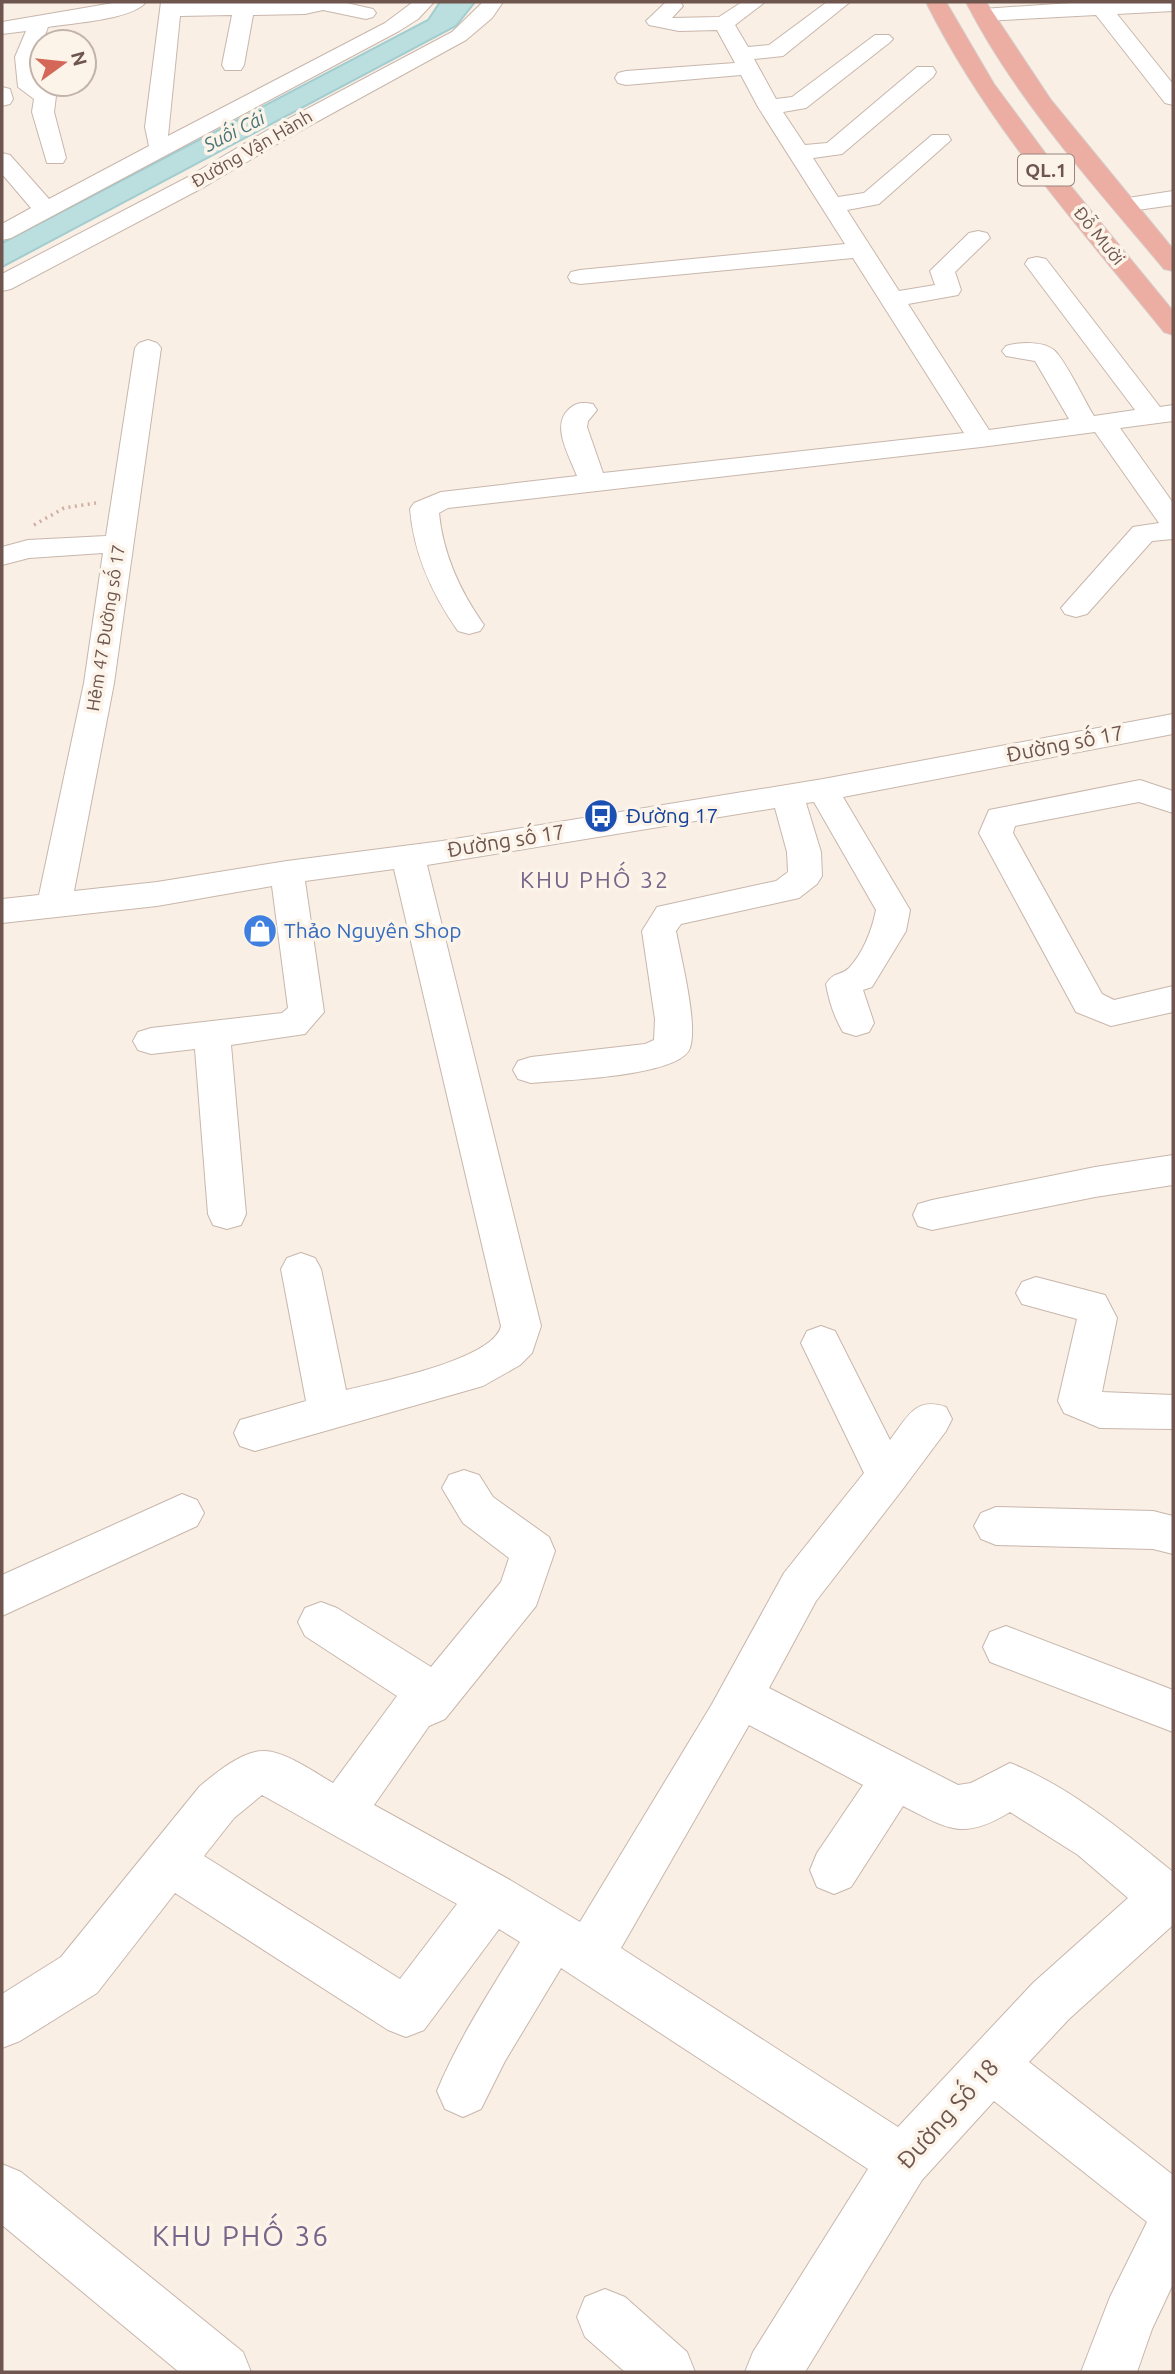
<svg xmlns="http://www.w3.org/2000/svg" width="1175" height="2374" font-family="Ubuntu,sans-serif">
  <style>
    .water { fill: #bbdedf; stroke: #a2cdd0; stroke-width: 2 }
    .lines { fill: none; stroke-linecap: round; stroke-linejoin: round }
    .minor-casing { stroke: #c8b6ac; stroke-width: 2 }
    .highway-casing { stroke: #d6cfcd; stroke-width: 2 }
    .path { stroke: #cfafa2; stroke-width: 3.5; stroke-dasharray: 2 4.5; stroke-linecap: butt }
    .minor { fill: #fff; fill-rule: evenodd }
    .highway { fill: #ecaea2; fill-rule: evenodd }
    .labels { text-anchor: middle; stroke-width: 7; stroke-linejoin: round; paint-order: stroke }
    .far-street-label { font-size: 18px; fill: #6e554d; stroke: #fcf3e9 }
    .far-water-label { font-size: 19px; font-style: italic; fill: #477478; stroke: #fcf3e9 }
    .shield { fill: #fcf3e9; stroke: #99847c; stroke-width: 2 }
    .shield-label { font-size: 19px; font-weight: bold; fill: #6e554d }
    .street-label { font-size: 21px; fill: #6e554d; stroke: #fcf3e9 }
    .transit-label { font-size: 21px; fill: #164399; stroke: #fcf3e9; text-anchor: start }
    .shop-label { font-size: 21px; fill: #366cbe; stroke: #fcf3e9; text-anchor: start }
    .neighbourhood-label { font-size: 23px; letter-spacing: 2px; fill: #7a658a; stroke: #fcf3e9 }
    .near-street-label { font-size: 24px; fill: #6e554d; stroke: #fcf3e9 }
    .near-neighbourhood-label { font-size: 28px; letter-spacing: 2px; fill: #7a658a; stroke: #fcf3e9 }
  </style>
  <rect width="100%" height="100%" fill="#f9efe4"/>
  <path class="water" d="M440 2H475L456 26 2 267V243L428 20Z"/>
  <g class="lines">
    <g class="minor-casing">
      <path id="minor" d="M119 2H146C132 20 71 23 48 27L37 57 40 84 56 96 54 112 66 158 63 163H47L32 112 34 99 18 87 15 57 26 31 2 34V22Z
        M161 2H342L373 9 376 13 373 17 366 19 323 10 305 14 253 15 244 65 241 70H225L222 65 232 15 180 16 168 136 385 23 413 2H434L418 19 399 31 11 238 2 240V224L31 208 2 174V153L10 155 49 199 149 146 145 127Z
        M483 2H503L492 18 466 40 289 137 204 187 11 289 2 291V274L188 177 273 127 452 32Z
        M666 2H680L683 6 672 18 719 17 742 2H765L735 25 748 47 769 45 827 2H850L783 56 754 59 776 99 792 97 875 35H889L893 39 889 43 806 108 783 112 805 145 827 143 917 67H933L936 72 933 77 842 154 813 158 838 197 864 193 932 135H948L951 140 879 204 847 210 899 291 935 285 930 271 969 233 978 231 987 233 990 238 955 272 961 290 958 295 908 304 989 430 1069 419 1035 361 1006 356 1002 351 1006 346C1019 342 1043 341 1054 350 1066 361 1084 400 1094 416L1135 410 1025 264 1028 259 1037 257 1046 259 1160 407 1173 405V421L1120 428 1173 503V539L1152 541 1087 614 1076 617 1065 614 1061 608 1133 527 1159 523 1095 432 981 447 448 508 439 513C443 554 460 591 484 625L480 631 469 634 458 631C432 594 414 555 410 509L414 503 441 492 577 476C570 457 551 427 568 410 576 402 583 402 593 404L597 410 588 421 587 427 603 473 964 433 853 258 580 284 571 282 568 277 571 272 580 270 845 244 758 107 741 75 626 85 618 83 615 78 618 73 626 71 735 63 717 30 679 31 649 25 646 21Z
        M1086 2H1173V11L1117 14 1173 84V105L1165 103 1096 15 983 21 976 19 973 15 976 11 983 9Z
        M2 87 10 89 13 99 10 104 2 106Z
        M1173 191V205L1123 212 1115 210 1111 205 1115 200Z
        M148 340 157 343 161 348 114 683 74 891 157 882 287 861 442 841 823 779 1173 714V734L843 797 910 910 906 931 872 987 863 990 874 1023 869 1032 856 1036 843 1032C834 1017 829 1001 826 984 834 971 841 976 849 968 863 953 872 930 876 910L814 802 806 803 821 852 822 876 817 884 799 898 681 924 676 931C681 958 698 1024 690 1048 680 1077 560 1080 531 1083L518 1079 513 1070 518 1061 531 1057 645 1044 654 1040 655 1019 642 931 657 907 776 881 788 872 787 852 775 808 427 865 541 1326 532 1353 520 1365 483 1386 255 1451 240 1446 234 1433 240 1420 306 1401 281 1269 287 1258 301 1253 315 1258 321 1269 346 1390C378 1382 494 1360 501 1326L394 869 305 881 324 1012 305 1034 231 1045 246 1214 241 1225 227 1229 213 1225 208 1214 195 1049 151 1054 138 1050 133 1041 138 1032 151 1028 282 1013 288 1008 272 886 157 906 2 923V899L39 895 84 683 103 553 29 558 2 565V547L28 540 106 536 135 348 139 343Z
        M1140 780 1173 791V813L1139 802 1015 826 1013 833 1102 994 1114 1000 1173 986V1012L1111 1026 1076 1012 979 833 989 810Z
        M1173 1155V1185L1095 1197 932 1230 918 1226 913 1215 918 1204 932 1200 1095 1167Z
        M1036 1277 1105 1295 1117 1318 1102 1392 1173 1395V1429L1100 1428 1064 1413 1058 1401 1077 1319 1022 1304 1016 1293 1022 1282Z
        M821 1326 835 1331 890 1440C907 1418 915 1396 946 1407L952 1419 946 1431 902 1490 816 1601 769 1688 958 1785 971 1783 1010 1763C1069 1786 1124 1832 1173 1872V1925L1069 2019 1029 2062 1173 2175V2284L1152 2329 1137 2372H1081L1110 2297 1147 2222 994 2101 922 2180 805 2372H745L753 2352 868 2169 561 1968 505 2061 481 2109 463 2117 445 2109 437 2091C459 2038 490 1991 520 1942L499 1929 424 2030 406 2037 388 2030 175 1893 97 1993 20 2041 2 2048V1994L61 1957 200 1786C216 1773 242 1751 263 1751 283 1750 316 1773 333 1783L397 1696 305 1636 298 1622 305 1608 321 1602 337 1608 431 1667 501 1582 509 1558 463 1523 442 1488 449 1475 464 1470 479 1475 493 1497 549 1537 555 1551 536 1606 445 1719 429 1726 374 1805 510 1880 580 1922 712 1704 784 1573 864 1473 801 1343 807 1331ZM749 1725 863 1785 817 1853 810 1870 817 1887 834 1894 851 1887 903 1806C948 1829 963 1841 1010 1812L1078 1855 1128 1898 1033 1983 898 2127 621 1948ZM262 1795 457 1904 400 1979 204 1856 234 1818Z
        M182 1494 197 1500 204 1513 197 1526 2 1616V1575Z
        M996 1507 1153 1511 1173 1516V1554L1153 1549 996 1545 981 1539 974 1526 981 1513Z
        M1006 1626 1173 1690V1732L990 1662 983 1647 990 1632Z
        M2 2164 21 2172 243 2352 251 2372H179L2 2225Z
        M605 2289 625 2297 687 2352 695 2372H625L585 2337 577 2317 585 2297Z"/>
    </g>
    <g class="highway-casing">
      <path id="highway" d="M926 2H946L994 84 1060 173 1173 311V335L1164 332C1079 227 986 123 926 2Z
        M966 2H986L1051 100 1173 249V271L1164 269C1094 185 1016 100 966 2Z"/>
    </g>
    <path class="path" d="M34 525 64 508 96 503"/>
    <use href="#minor" class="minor"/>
    <use href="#highway" class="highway"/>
  </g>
  <defs>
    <g id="bus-disc" transform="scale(1.75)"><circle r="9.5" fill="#1a4fb4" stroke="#fcf3e9"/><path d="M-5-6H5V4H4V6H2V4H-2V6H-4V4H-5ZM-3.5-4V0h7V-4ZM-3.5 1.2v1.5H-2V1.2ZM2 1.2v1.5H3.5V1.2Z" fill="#fff"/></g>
    <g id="shop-disc" transform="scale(1.75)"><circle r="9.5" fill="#3f7fe0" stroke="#fcf3e9"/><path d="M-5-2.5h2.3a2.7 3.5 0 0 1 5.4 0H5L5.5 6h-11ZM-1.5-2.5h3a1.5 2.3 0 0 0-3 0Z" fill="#fff"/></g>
  </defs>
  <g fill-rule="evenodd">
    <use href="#bus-disc" x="601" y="816"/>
    <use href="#shop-disc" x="260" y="931"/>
  </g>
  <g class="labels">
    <g class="far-street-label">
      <text transform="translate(252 149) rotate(-30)" y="6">Đường Vận Hành</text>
      <text transform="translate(1099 236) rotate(51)" y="6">Đỗ Mười</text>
      <text transform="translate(106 628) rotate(-81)" y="6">Hẻm 47 Đường số 17</text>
    </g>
    <g class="far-water-label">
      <text transform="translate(234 131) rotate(-27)" y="7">Suối Cái</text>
    </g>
    <rect class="shield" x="1018" y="154.5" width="56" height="31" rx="5"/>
    <g class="shield-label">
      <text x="1046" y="177">QL.1</text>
    </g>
    <g class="street-label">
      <text transform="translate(1065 744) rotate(-11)" y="7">Đường số 17</text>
      <text transform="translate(506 841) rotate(-9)" y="7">Đường số 17</text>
    </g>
    <g class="transit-label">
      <text x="626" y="823">Đường 17</text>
    </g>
    <g class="shop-label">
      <text x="284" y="938">Thảo Nguyên Shop</text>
    </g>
    <g class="neighbourhood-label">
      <text x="595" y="888">KHU PHỐ 32</text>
    </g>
    <g class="near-street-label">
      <text transform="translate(948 2114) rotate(-48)" y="8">Đường Số 18</text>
    </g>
    <g class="near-neighbourhood-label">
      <text x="241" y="2246">KHU PHỐ 36</text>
    </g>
  </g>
  <rect width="1175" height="2374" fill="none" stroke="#6e554d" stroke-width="7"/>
  <g transform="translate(63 63) rotate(75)"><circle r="33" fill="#fcf3e9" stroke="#c3b4ab" stroke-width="2"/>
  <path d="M0-5L12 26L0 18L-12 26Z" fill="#d46757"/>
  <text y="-10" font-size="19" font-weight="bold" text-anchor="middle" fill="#6e554d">N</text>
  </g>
</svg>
